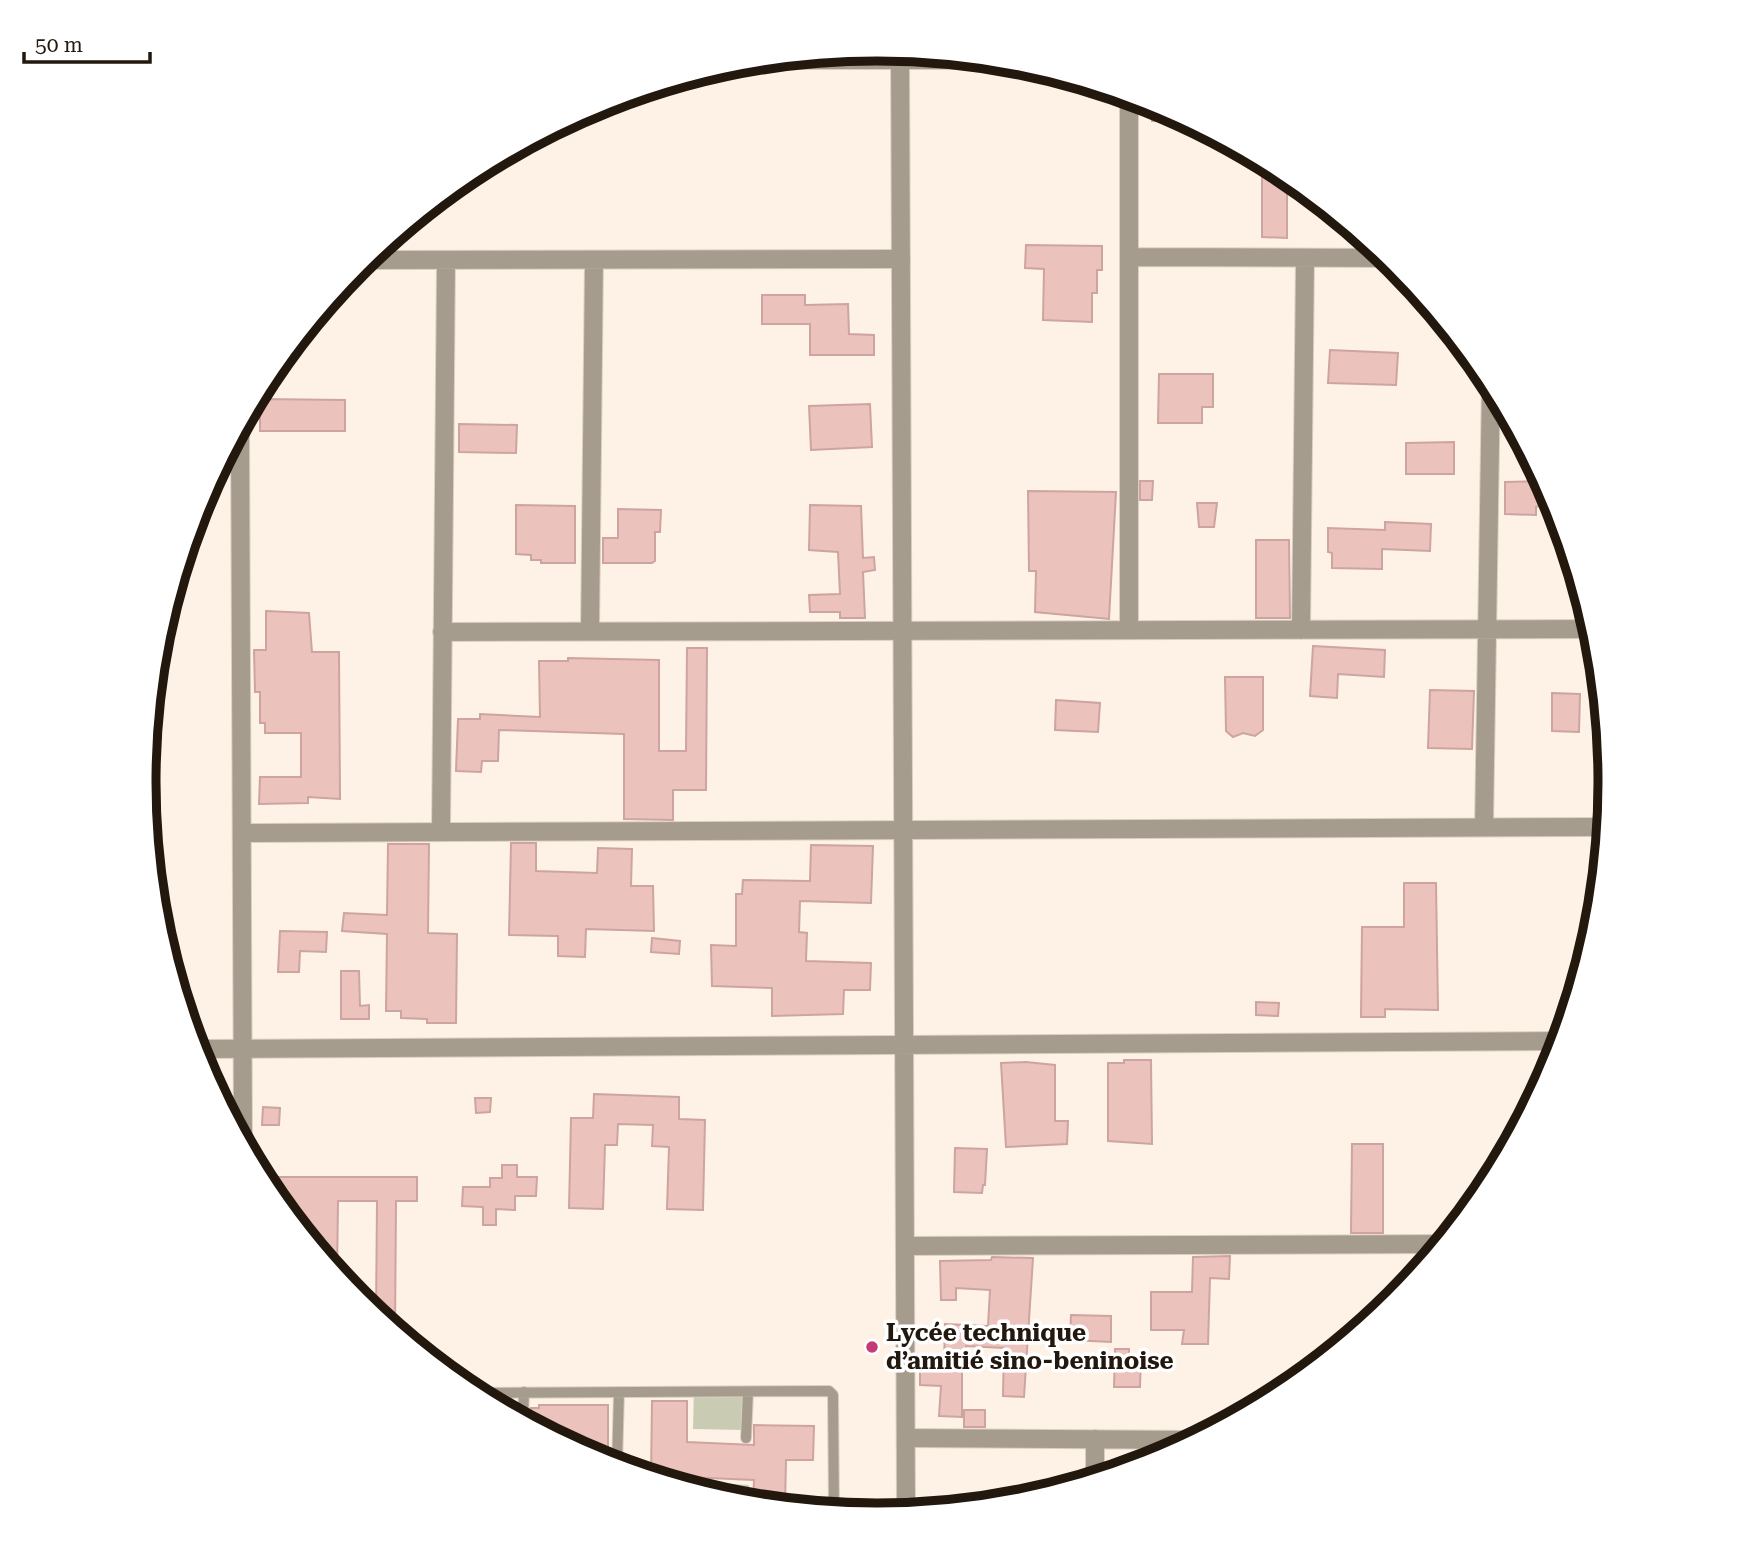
<svg xmlns="http://www.w3.org/2000/svg" width="1755" height="1565" font-family="'Roboto Serif',serif">
  <style>
    .green { fill: #c9ccb2 }
    .building { fill: #ecc2bd; stroke: #cda4a0; stroke-width: 2 }
    .lines { fill: none; stroke-linecap: round; stroke-linejoin: round }
    .service-casing { stroke: #dbcfc3; stroke-width: 12 }
    .minor-casing { stroke: #dbcfc3; stroke-width: 20 }
    .tertiary-casing { stroke: #dbcfc3; stroke-width: 20 }
    .service { stroke: #a69c8d; stroke-width: 10 }
    .minor { stroke: #a69c8d; stroke-width: 18 }
    .tertiary { stroke: #a69c8d; stroke-width: 18 }
    .poi-dot { fill: #c33a76; stroke: #fff; stroke-width: 2.5 }
    .labels { text-anchor: middle; stroke-width: 7; stroke-linejoin: round; paint-order: stroke }
    .poi-label { font-size: 24px; font-weight: bold; fill: #22180e; stroke: #fff; text-anchor: start }
    .rim { fill: none; stroke: #22180e; stroke-width: 9 }
  </style>
  <rect width="100%" height="100%" fill="#fef2e6"/>
  <path class="green" d="M694 1387 744 1388 743 1430 693 1429Z
    M710 1483 749 1485 748 1503 710 1494Z"/>
  <path class="building" d="M1151 103 1159 105 1187 120 1152 121Z
    M1262 160 1285 173 1308 191 1287 190V238L1262 237Z
    M1026 245 1102 246V270H1097V293H1092V322L1043 320 1044 269 1025 268Z
    M762 295H805V305L848 304 849 334 874 335V355H810V324H762Z
    M1330 350 1398 353 1396 385 1328 383Z
    M1159 374H1213V407H1202V423H1158Z
    M260 399 345 400V431H260Z
    M870 404 872 447 811 450 809 406Z
    M459 424 517 425 516 453 459 452Z
    M1454 442V474H1406V443Z
    M1140 481H1153L1152 500H1140Z
    M1544 481 1547 503 1536 507V515L1505 514V482Z
    M1028 491 1116 492 1109 619 1035 612 1036 571H1029Z
    M1197 503H1217L1214 527H1199Z
    M516 505 575 506V563H541V560H531V555L516 554Z
    M810 505 861 506 863 558 874 557 875 570 863 572 865 618H840V612H810L809 595 840 594 838 552 809 550Z
    M618 509 661 510 660 532H655V561L652 563H603V538H618Z
    M1385 522 1431 524 1430 551 1382 549V569L1332 568V553L1328 552V528L1385 530Z
    M1256 540H1289L1290 618H1256Z
    M266 611 309 613 312 652H339L340 799 308 797V803L259 804 260 777H301V733H265V723H260V692H255L254 650H266Z
    M1313 646 1385 650 1384 677 1338 674 1337 698 1310 696Z
    M687 648H707L706 790H673V820L624 819V734L499 730 498 761H482L481 772 456 771 458 719H480V714L540 717 539 661H568V658L659 660V751H686Z
    M1225 677H1263V730L1255 736 1243 733 1233 737 1226 731Z
    M1430 690 1474 691 1472 749 1428 748Z
    M1552 693 1580 694 1579 732 1552 731Z
    M1056 700 1100 703 1098 732 1055 730Z
    M511 843H536V871L597 873 598 848 632 849 631 886H653L654 931 586 929 585 957 558 956V936L509 935Z
    M388 844H429L428 933 457 934 456 1023H427V1019L401 1018V1011H386L387 934 342 931 344 913 387 915Z
    M811 845 873 846 871 903 800 901 799 932 807 933 806 961 871 963 870 990H844L843 1014 772 1016V988L712 986 711 945 736 946V894H742L743 880 810 881Z
    M1404 883H1436L1438 1010 1385 1009V1017H1361L1362 927H1404Z
    M280 931 327 932 326 952 300 951 299 972H278Z
    M652 938 680 941 679 954 651 952Z
    M341 971H359L360 1006 369 1005V1019H341Z
    M1256 1002 1279 1003 1278 1016 1256 1015Z
    M1124 1060H1151L1152 1144 1108 1141V1063H1124Z
    M1026 1062 1055 1065V1121H1068L1067 1144 1006 1147 1001 1063Z
    M594 1094 679 1097V1119L705 1120 703 1210 667 1209 669 1147 652 1146 653 1125 618 1124 617 1145H605L603 1209 569 1208 571 1118H593Z
    M475 1098H491L490 1112 476 1113Z
    M263 1107 280 1108 279 1125H262Z
    M1352 1144H1383V1233H1351Z
    M955 1148 987 1149 985 1185H983L982 1193 954 1192Z
    M502 1165H517V1177H537L536 1196H515V1210L496 1209V1225H483V1207L462 1206 463 1187H490V1178H502Z
    M265 1177H417V1201H396L395 1331 376 1315 377 1201H338L337 1275 267 1190Z
    M1230 1256 1229 1279 1210 1278 1208 1344H1182L1184 1330H1151V1292H1192L1193 1257Z
    M992 1257 1033 1258 1024 1397 1003 1396 1004 1348 966 1346V1362H962V1417L939 1416 941 1386 920 1385V1362L944 1363 945 1324 988 1326 990 1290 956 1288V1300H941L940 1261 991 1260Z
    M1071 1315 1111 1316V1342L1070 1340Z
    M1115 1349H1129V1358H1141L1140 1387H1114Z
    M652 1401H687V1442L754 1445V1425L814 1426 813 1460H786L785 1507 753 1504 754 1480 686 1477V1487L651 1477Z
    M539 1405H608V1463L530 1424 531 1408H539Z
    M964 1410H985V1427H964Z"/>
  <g class="lines">
    <g class="service-casing">
      <path id="service" d="M471 1393 829 1391 833 1395 834 1512
        M523 1421 524 1392
        M746 1438 748 1392
        M617 1466 619 1392"/>
    </g>
    <g class="minor-casing">
      <path id="minor" d="M767 60H987
        M1129 96V630
        M1131 257 1389 258
        M364 260 901 259
        M240 427 243 1144
        M1301 630 1305 260
        M590 631 594 260
        M442 632 1594 629
        M1484 827 1491 381
        M441 832 446 260
        M242 833 1607 827
        M905 1246 1443 1244
        M906 1438 1196 1440
        M1095 1479V1439"/>
    </g>
    <g class="tertiary-casing">
      <path id="tertiary" d="M900 51 906 1513
        M195 1049 1562 1041"/>
    </g>
    <use href="#service" class="service"/>
    <use href="#minor" class="minor"/>
    <use href="#tertiary" class="tertiary"/>
  </g>
  <circle class="poi-dot" cx="872" cy="1347" r="7"/>
  <g class="labels">
    <g class="poi-label">
      <text x="886" y="1341">Lycée technique<tspan x="886" dy="28">d’amitié sino-beninoise</tspan></text>
    </g>
  </g>
  <path d="M0 0H1755V1565H0ZM156 782a721 721 0 1 1 1442 0a721 721 0 1 1-1442 0Z" fill="#fff" fill-rule="evenodd"/>
  <path class="rim" d="M156 782a721 721 0 1 1 1442 0a721 721 0 1 1-1442 0Z"/>
  <path d="M24 52v10h126v-10" fill="none" stroke="#22180e" stroke-width="3.5"/>
  <text x="35" y="52" font-size="21" fill="#22180e" stroke="#ffffff" stroke-width="5" paint-order="stroke">50 m</text>
</svg>
